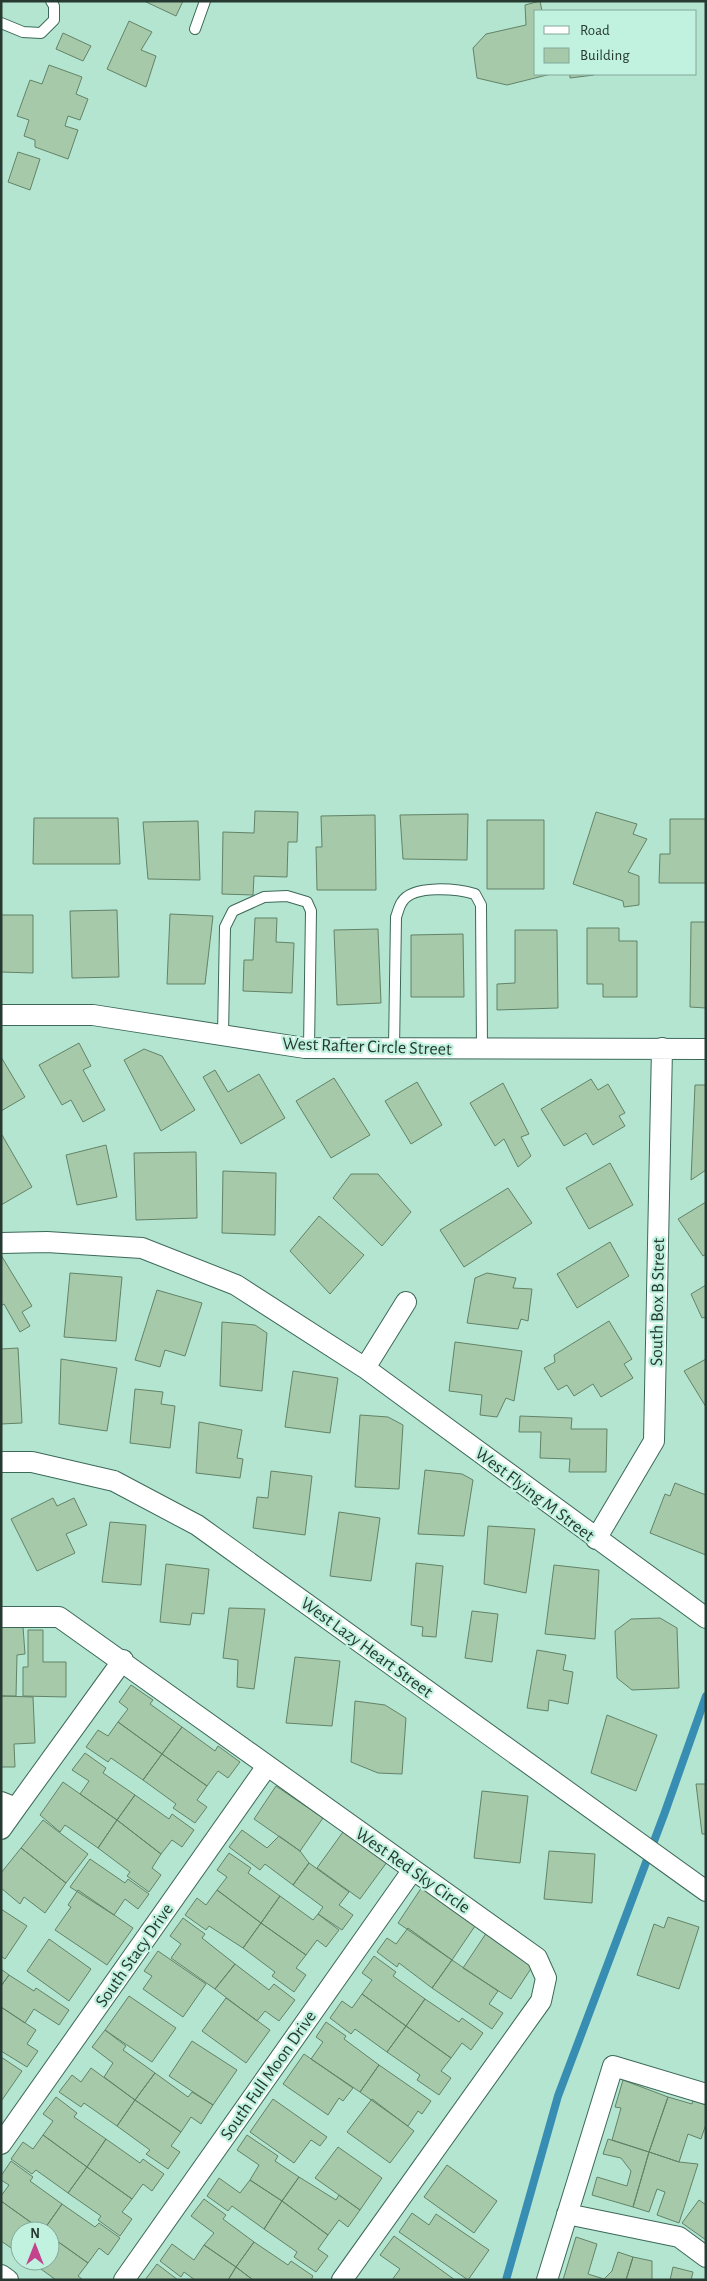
<svg xmlns="http://www.w3.org/2000/svg" width="707" height="2281" font-family="'Alegreya Sans',sans-serif">
  <style>
    .lines { fill: none; stroke-linecap: round; stroke-linejoin: round }
    .stream { stroke: #388eb2; stroke-width: 8 }
    .building { fill: #a6c9aa; stroke: #628367 }
    .lane-casing { stroke: #3c6959; stroke-width: 12 }
    .street-casing { stroke: #3c6959; stroke-width: 22 }
    .lane { stroke: #fff; stroke-width: 10 }
    .street { stroke: #fff; stroke-width: 20 }
    .labels { text-anchor: middle; stroke-width: 4.5; stroke-linejoin: round; paint-order: stroke }
    .street-label { font-size: 18px; fill: #263a32; stroke: #c1f2df }
  </style>
  <rect width="100%" height="100%" fill="#b4e5d1"/>
  <g class="lines">
    <path class="stream" d="M506 2280 558 2096 665 1812 706 1696"/>
  </g>
  <path class="building" d="M144 1H183L176 16Z
    M540 1 542 11H536V74H551L507 85 477 78 473 48 486 34 526 25 525 5Z
    M129 21 152 32 141 50 156 56 146 87 107 69Z
    M63 33 91 46 83 61 56 49Z
    M49 65 82 77 76 94 88 99 80 120 68 116 65 126 78 130 68 159 35 147V140L24 136 29 120 17 116 30 80 42 84Z
    M570 74H594V75L570 78Z
    M18 152 40 159 30 190 8 182Z
    M255 811 298 812 297 842H288L287 877 254 876 253 895 222 894 223 832 254 833Z
    M596 812 637 824 633 834 647 839 628 872 639 876V905L624 907 623 901 573 884Z
    M468 814 467 860 403 859 400 815Z
    M375 815 376 890H317L316 847H322L321 816Z
    M34 818H118L120 864H33Z
    M670 819H706V883H659L660 854H670Z
    M487 820H544V889H487Z
    M198 821 200 880 148 879 143 822Z
    M117 910 119 977 72 978 70 911Z
    M170 914 213 916 205 984H167Z
    M1 915H33V973L1 972Z
    M255 918H277L276 942 294 943 292 993 243 991 244 960H253Z
    M691 922H706V1008L690 1007Z
    M587 928H619V941H637V997H603V984H587Z
    M378 929 381 1003 337 1005 334 930Z
    M515 930H557L558 1008 497 1010V984L515 983Z
    M463 934 464 997H411V935Z
    M79 1043 91 1066 83 1070 105 1110 83 1122 71 1100 62 1105 39 1065Z
    M144 1049 162 1056 195 1110 161 1131 124 1060Z
    M1 1057 25 1097 1 1111Z
    M215 1070 228 1092 259 1074 285 1118 241 1144 203 1077Z
    M334 1078 370 1135 331 1158 296 1101Z
    M591 1079 598 1090 608 1084 625 1113 619 1116 625 1126 593 1145 586 1133 564 1146 541 1109Z
    M417 1082 442 1125 411 1144 385 1101Z
    M503 1083 529 1134 521 1137 531 1156 518 1167 504 1139 495 1146 470 1103Z
    M695 1085H706V1170L691 1180Z
    M2 1135 32 1187 1 1205V1136Z
    M106 1145 117 1197 77 1205 66 1155Z
    M196 1152 197 1218 136 1220 134 1153Z
    M610 1163 633 1205 589 1229 566 1188Z
    M223 1171 276 1173 275 1235 222 1233Z
    M351 1174H378L411 1212 382 1246 333 1198Z
    M508 1188 532 1223 464 1267 440 1230Z
    M706 1202V1254L703 1256 678 1219Z
    M319 1216 364 1255 330 1294 290 1251Z
    M610 1242 629 1276 577 1308 557 1274Z
    M1 1255 32 1306 22 1312 30 1326 20 1332 4 1304 1 1306Z
    M70 1273 122 1277 116 1341 64 1337Z
    M487 1273 516 1278 513 1288 532 1289 528 1321 521 1319 518 1329 467 1323 475 1278Z
    M706 1285V1317L702 1318 691 1294Z
    M157 1290 202 1303 185 1356 165 1350 160 1367 135 1360Z
    M609 1321 632 1359 624 1364 633 1378 601 1397 593 1384 574 1396 567 1385 558 1390 544 1368 555 1362 554 1355Z
    M222 1322 255 1325 267 1333 262 1391 220 1386Z
    M455 1342 522 1351 514 1401 506 1398 497 1417 480 1415 482 1395 449 1391Z
    M18 1348 22 1423 1 1424V1349Z
    M61 1359 117 1368 107 1431 59 1424Z
    M706 1359V1407L684 1371Z
    M293 1371 338 1378 330 1433 285 1427Z
    M135 1389 163 1392 161 1404 175 1406 170 1448 130 1443Z
    M360 1415 388 1417 403 1425 399 1489 355 1487Z
    M520 1416 572 1418 571 1429H607L606 1472H569L570 1459 540 1458 541 1432H519Z
    M199 1422 242 1430 237 1458 243 1459 240 1478 196 1473Z
    M425 1470 462 1474 473 1480 464 1536 418 1534Z
    M271 1471 312 1476 305 1535 253 1528 257 1497 268 1498Z
    M675 1483 706 1495V1555L650 1533 665 1494 670 1496Z
    M53 1498 57 1506 74 1498 87 1525 66 1534 75 1553 37 1571 11 1519Z
    M339 1512 380 1518 371 1581 330 1576Z
    M110 1522 146 1525 141 1585 102 1582Z
    M488 1526 535 1529 526 1593 484 1584Z
    M416 1563 443 1566 436 1637 422 1636 423 1627 411 1625Z
    M166 1564 209 1569 204 1614 192 1613 190 1625 160 1622Z
    M554 1565 599 1570 595 1639 545 1634Z
    M229 1608 265 1609 254 1689 237 1687 238 1660 223 1658Z
    M472 1611 498 1614 492 1662 465 1658Z
    M660 1618 677 1628 679 1688 632 1690 617 1678 615 1631 631 1619Z
    M1 1626 23 1627 25 1654 17 1655 16 1696H1Z
    M28 1630H43V1662H66V1697L23 1696V1667H28Z
    M537 1650 566 1655 563 1670 573 1672 568 1704 549 1700 548 1711 527 1708Z
    M295 1657 340 1661 332 1726 286 1723Z
    M131 1685 153 1700 150 1704 182 1727 162 1754 118 1722 128 1709 119 1702Z
    M1 1696 33 1697 35 1743 14 1744 15 1767H1Z
    M355 1701 385 1705 406 1718 402 1774 378 1773 351 1762Z
    M607 1715 657 1735 636 1791 591 1773Z
    M118 1722 162 1754 143 1780 111 1758 108 1762 86 1747 98 1730 108 1736Z
    M182 1727 215 1751 218 1746 240 1762 228 1778 218 1771 207 1786 162 1754Z
    M85 1753 106 1768 103 1773 135 1795 117 1820 80 1794 89 1781 72 1770Z
    M162 1754 207 1786 197 1800 207 1807 195 1823 173 1808 176 1804 143 1780Z
    M63 1782 117 1820 98 1848 65 1825 60 1832 40 1815Z
    M696 1784H706V1834H702Z
    M276 1786 323 1818 300 1851 254 1819Z
    M482 1791 528 1796 520 1863 474 1858Z
    M135 1795 169 1819 172 1814 194 1830 182 1847 172 1840 161 1854 117 1820Z
    M43 1820 88 1854 66 1883 21 1848Z
    M117 1820 161 1854 152 1868 161 1875 149 1892 127 1876 130 1872 98 1848Z
    M242 1830 267 1848 279 1836 300 1851 309 1863 293 1885 265 1864 260 1870 229 1847Z
    M343 1832 387 1862 360 1899 317 1868Z
    M21 1848 66 1883 45 1913 24 1897 20 1904 1 1888V1873Z
    M549 1851 595 1854 592 1903 544 1899Z
    M229 1853 251 1868 248 1873 280 1896 261 1923 217 1890 227 1877 217 1870Z
    M90 1859 125 1883 128 1879 149 1894 138 1909 125 1899 114 1915 70 1887Z
    M309 1863 349 1892 339 1905 353 1915 342 1930 318 1914 323 1907 293 1885Z
    M422 1887 475 1926 452 1960 398 1923Z
    M78 1890 133 1928 107 1965 55 1930 71 1907 68 1905Z
    M217 1890 261 1923 243 1948 209 1926 206 1930 185 1915 197 1898 206 1905Z
    M280 1896 313 1920 318 1914 339 1930 326 1947 317 1940 306 1955 261 1923Z
    M1 1909 27 1926 5 1959 1 1956Z
    M668 1917 699 1927 679 1989 637 1975 654 1924 664 1928Z
    M183 1918 205 1934 202 1938 235 1964 215 1989 171 1958 181 1944 170 1936Z
    M261 1923 306 1955 296 1968 306 1975 294 1992 272 1976 275 1972 243 1948Z
    M408 1928 452 1960 432 1988 399 1963 397 1967 377 1952 387 1938 396 1944Z
    M487 1932 534 1964 511 1999 463 1968Z
    M49 1939 91 1969 69 2001 27 1971Z
    M158 1951 206 1984 183 2017 143 1989 152 1976 144 1971Z
    M374 1956 396 1972 393 1976 425 1999 406 2026 362 1994 372 1980 362 1973Z
    M452 1960 498 1991 489 2004 503 2013 492 2029 432 1988Z
    M235 1964 269 1990 274 1984 295 2000 279 2021 265 2011 257 2021 215 1989Z
    M1 1969 9 1975 1 1986Z
    M9 1975 34 1991 36 1988 69 2010 59 2025 34 2009 25 2023 1 2007V1986Z
    M362 1994 406 2026 387 2052 355 2029 351 2034 330 2018 342 2001 352 2008Z
    M129 1996 176 2028 152 2062 105 2030Z
    M226 1998 270 2030 246 2063 202 2031Z
    M425 1999 459 2022 462 2018 483 2033 471 2050 462 2043 451 2058 406 2026Z
    M1 2007 36 2030 27 2044 38 2051 27 2067 1 2051Z
    M326 2022 346 2036 344 2039 379 2065 360 2092 311 2059 323 2042 316 2037Z
    M406 2026 451 2058 441 2071 451 2078 439 2095 417 2080 420 2075 387 2052Z
    M105 2030 126 2046 123 2050 155 2073 135 2100 104 2077 113 2063 92 2047Z
    M192 2041 237 2070 213 2105 169 2076Z
    M304 2054 353 2088 343 2101 339 2098 328 2115 283 2084Z
    M1 2057 22 2071 2 2100 1 2099Z
    M379 2065 431 2101 422 2114 418 2111 408 2126 360 2092Z
    M91 2068 135 2100 117 2126 84 2103 81 2107 59 2092 72 2075 81 2082Z
    M155 2073 188 2097 192 2092 213 2105 201 2124 191 2117 181 2132 135 2100Z
    M623 2080 668 2097 649 2152 612 2140 621 2108 615 2107Z
    M56 2097 77 2113 74 2117 106 2139 87 2167 43 2135 53 2121 43 2114Z
    M668 2097 692 2104 693 2100 706 2105V2124L701 2139 688 2134 679 2162 649 2152Z
    M273 2099 327 2137 320 2146 311 2140 294 2163 250 2132Z
    M372 2099 414 2131 390 2163 347 2132Z
    M135 2100 181 2132 171 2146 180 2152 168 2169 146 2154 150 2150 117 2126Z
    M43 2135 87 2167 68 2193 36 2170 32 2174 11 2159 23 2142 33 2149Z
    M247 2135 278 2156 275 2161 299 2177 282 2201 250 2180 259 2165 237 2150Z
    M106 2139 140 2163 143 2159 164 2174 152 2191 143 2184 132 2199 87 2167Z
    M608 2139 649 2152 633 2207 592 2195 597 2177 627 2186 631 2171 621 2158 603 2154Z
    M338 2147 382 2178 360 2210 315 2178Z
    M649 2152 679 2162 698 2164 679 2223 657 2215 665 2192 657 2189 649 2212 633 2207Z
    M11 2161 33 2177 30 2181 62 2204 43 2231 1 2201V2196L9 2185 1 2180V2176Z
    M447 2165 497 2201 474 2233 424 2197Z
    M87 2167 132 2199 122 2212 132 2219 120 2236 98 2220 101 2216 68 2193Z
    M299 2177 336 2200 339 2195 360 2210 348 2227 339 2220 328 2235 282 2201Z
    M219 2178 240 2193 250 2180 282 2201 264 2229 232 2206 228 2211 207 2196Z
    M204 2199 226 2215 223 2219 254 2242 236 2267 204 2245 214 2233 191 2216Z
    M699 2200 706 2205V2240L682 2223Z
    M1 2201 43 2231H20V2254L1 2241Z
    M282 2201 328 2235 318 2249 328 2256 316 2272 294 2257 297 2252 264 2229Z
    M62 2204 95 2227 99 2223 120 2238 108 2255 99 2248 88 2263 50 2236V2231H43Z
    M412 2213 429 2225 436 2214 489 2250 468 2280 399 2232Z
    M50 2236 88 2263 78 2276 83 2280H56L30 2261H50Z
    M394 2236 455 2280H392L400 2269 380 2255Z
    M576 2237 597 2244 588 2274 604 2279 612 2271 618 2252 633 2257 626 2280H563Z
    M254 2242 288 2265 291 2261 313 2276 311 2280H253L236 2267Z
    M172 2244 194 2260 204 2245 236 2267 228 2280H195L184 2272 181 2277 160 2261Z
    M633 2257 652 2261V2280H626Z
    M157 2264 178 2280H145Z
    M236 2267 253 2280H228Z
    M673 2267 693 2272 691 2280H670Z"/>
  <g class="lines">
    <g class="lane-casing">
      <path id="lane" d="M1 23 23 32 41 33 54 20V6L51 1
        M195 29 205 1
        M223 1035 225 927 233 911 264 897 287 896 307 902 311 911 309 1048
        M394 1048 396 917C398 912 399 906 402 902 413 884 458 889 475 894L481 905 482 1048"/>
    </g>
    <g class="street-casing">
      <path id="street" d="M1 1015H93L305 1048 706 1049
        M1 1243 47 1242 142 1248 236 1285 365 1368 706 1618
        M365 1368 406 1302
        M1 1462H32L114 1481 197 1525 706 1891
        M596 1539 654 1441 662 1048
        M1 1617H59L537 1958 546 1978 541 2001 342 2280
        M1 1802 16 1808 123 1660
        M1 1829 16 1808
        M1 2144 267 1766
        M567 2214 679 2237 706 2257
        M1 2275 8 2280
        M124 2280 412 1871
        M547 2280 613 2066 706 2094"/>
    </g>
    <use href="#lane" class="lane"/>
    <use href="#street" class="street"/>
  </g>
  <g class="labels">
    <g class="street-label">
      <text transform="translate(367 1046) rotate(2)" y="6">West Rafter Circle Street</text>
      <text transform="translate(657 1302) rotate(-89)" y="6">South Box B Street</text>
      <text transform="translate(535 1494) rotate(37)" y="6">West Flying M Street</text>
      <text transform="translate(367 1647) rotate(36)" y="6">West Lazy Heart Street</text>
      <text transform="translate(413 1870) rotate(35)" y="6">West Red Sky Circle</text>
      <text transform="translate(134 1955) rotate(-55)" y="6">South Stacy Drive</text>
      <text transform="translate(268 2075) rotate(-55)" y="6">South Full Moon Drive</text>
    </g>
  </g>
  <rect width="707" height="2281" fill="none" stroke="#263a32" stroke-width="5"/>
  <rect x="534" y="10" width="162" height="65" fill="#c1f2df" stroke="#83a89a"/>
  <rect x="544" y="26" width="25" height="8" fill="#ffffff" stroke="#83a89a"/>
  <text x="580" y="35" font-size="15" fill="#263a32">Road</text>
  <rect x="544" y="48" width="25" height="15" fill="#a6c9aa" stroke="#83a89a"/>
  <text x="580" y="60" font-size="15" fill="#263a32">Building</text>
  <g transform="translate(35 2246)"><circle r="24" fill="#c1f2df" stroke="#83a89a"/>
  <path d="M0-4L9 19L0 12L-9 19Z" fill="#c4438d"/>
  <text y="-8" font-size="14" font-weight="bold" text-anchor="middle" fill="#263a32">N</text>
  </g>
</svg>
